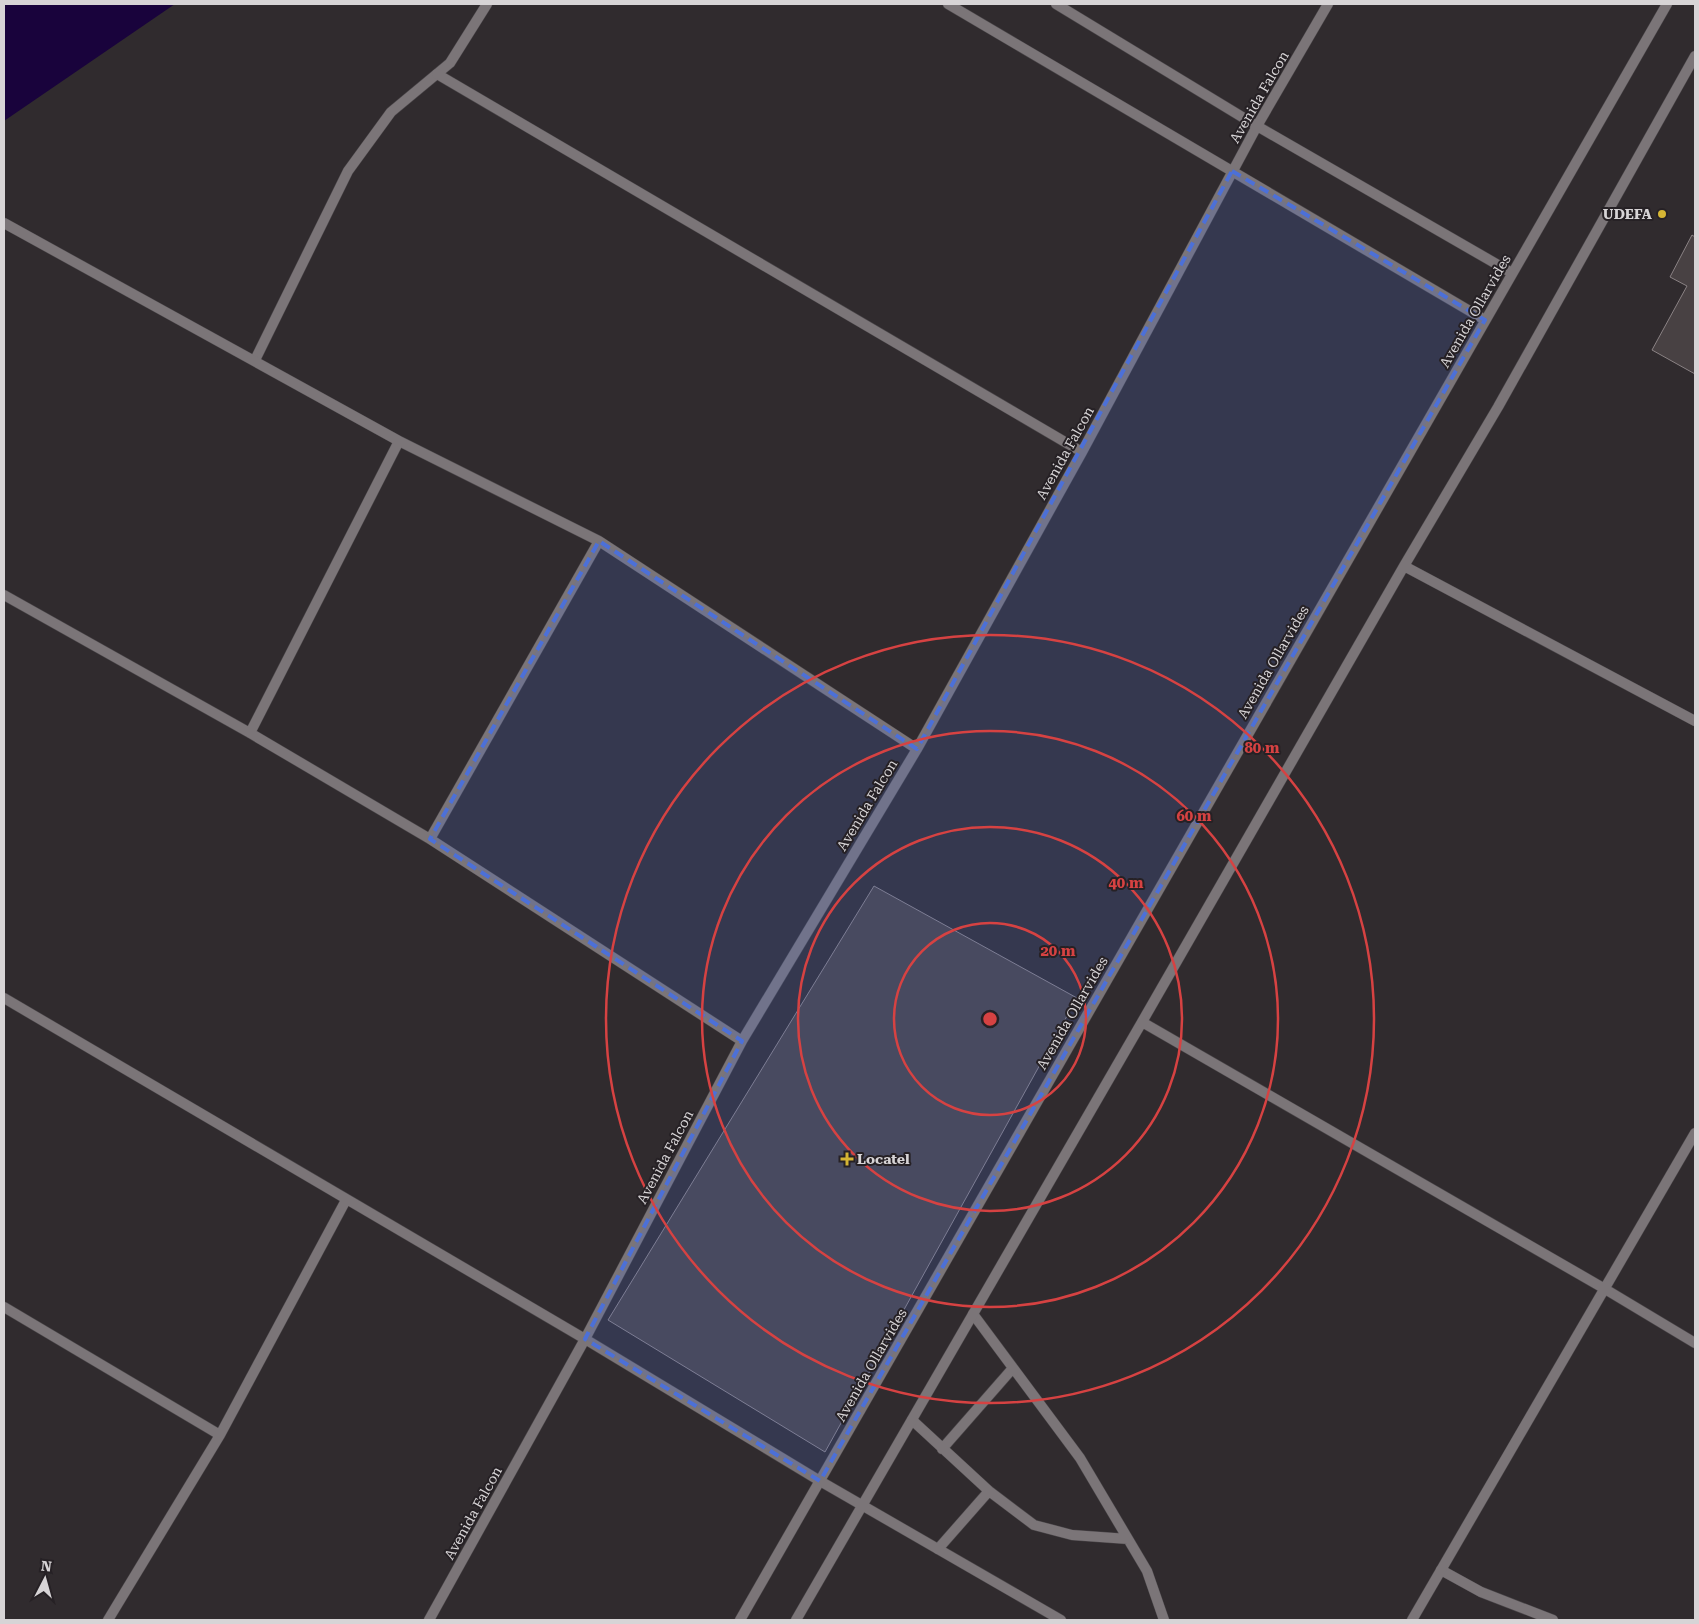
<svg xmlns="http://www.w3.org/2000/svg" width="1699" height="1624" font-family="'Roboto Serif',serif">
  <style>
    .water { fill: #19033c }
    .building { fill: #484143; stroke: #8a8284 }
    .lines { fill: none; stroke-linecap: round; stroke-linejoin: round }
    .service-casing { stroke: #4a4649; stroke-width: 11 }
    .minor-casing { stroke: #4a4649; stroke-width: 11 }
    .service { stroke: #7b7578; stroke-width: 10 }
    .minor { stroke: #7b7578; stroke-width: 10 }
    .marked { fill: #4c70d8; fill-opacity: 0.2; stroke: #4c70d8; stroke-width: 4; stroke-dasharray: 10 6; stroke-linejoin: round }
    .ring { fill: none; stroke: #d64242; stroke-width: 2.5 }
    .poi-dot { fill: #d5b534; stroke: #262125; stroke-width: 2 }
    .labels { text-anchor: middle; stroke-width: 4; stroke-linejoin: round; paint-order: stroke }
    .street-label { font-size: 14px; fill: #d7d4d6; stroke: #262125 }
    .poi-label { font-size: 14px; font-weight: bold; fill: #d7d4d6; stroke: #262125; text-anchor: end }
    .centre { fill: #d64242; stroke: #262125; stroke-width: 2.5 }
    .ring-label { font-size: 15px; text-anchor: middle; font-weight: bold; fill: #d64242; stroke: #262125; stroke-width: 4; stroke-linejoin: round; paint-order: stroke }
  </style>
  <rect width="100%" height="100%" fill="#302b2e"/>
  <path class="water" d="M4 4H175L4 121Z"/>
  <path class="building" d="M1692 235 1695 237V374L1652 350 1687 286 1670 277Z
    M874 886 1077 998 825 1452 608 1320Z"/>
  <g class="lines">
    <g class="service-casing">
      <path id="service" d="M255 360 348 171 391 112 450 63 487 4
        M973 1314 1080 1458 1147 1571 1164 1620
        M912 1420 989 1491 1034 1525 1072 1535 1128 1539
        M942 1449 1013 1368
        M938 1549 989 1491
        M1441 1570 1481 1592 1553 1620"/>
    </g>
    <g class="minor-casing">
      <path id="minor" d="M948 4 1485 320
        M1056 4 1257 126 1512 273
        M437 74 1082 452
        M4 223 399 441 599 541 917 749
        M1404 566 1695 721
        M4 595 250 733 430 839 742 1041
        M250 733 399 441
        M430 839 599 541
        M4 998 585 1339 820 1481 1061 1620
        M1142 1022 1605 1289 1695 1343
        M4 1307 220 1435
        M108 1620 220 1435 346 1200
        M429 1620 585 1339 742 1041 917 749 1082 452 1257 126 1328 4
        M740 1620 1667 4
        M796 1620 1142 1022 1404 566 1498 407 1695 56
        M1412 1620 1695 1133"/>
    </g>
    <use href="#service" class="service"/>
    <use href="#minor" class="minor"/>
  </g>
  <path class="marked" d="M1232 171 1485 320 820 1481 585 1339 742 1041 430 839 599 541 917 749Z"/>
  <g class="ring">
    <circle cx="990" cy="1019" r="96"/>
    <circle cx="990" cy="1019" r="192"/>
    <circle cx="990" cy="1019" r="288"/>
    <circle cx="990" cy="1019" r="384"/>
  </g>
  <g class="poi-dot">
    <circle cx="1662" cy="214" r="5"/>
    <path d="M844.5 1151.5h5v5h5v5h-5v5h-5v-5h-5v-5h5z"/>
  </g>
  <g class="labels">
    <g class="street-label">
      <text transform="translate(1259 97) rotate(-60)" y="5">Avenida Falcon</text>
      <text transform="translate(1475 311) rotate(-60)" y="5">Avenida Ollarvides</text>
      <text transform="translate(1065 453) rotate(-61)" y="5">Avenida Falcon</text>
      <text transform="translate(1273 662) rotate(-60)" y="5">Avenida Ollarvides</text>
      <text transform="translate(867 805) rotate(-59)" y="5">Avenida Falcon</text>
      <text transform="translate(1072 1013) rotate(-60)" y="5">Avenida Ollarvides</text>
      <text transform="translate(665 1157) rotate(-62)" y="5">Avenida Falcon</text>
      <text transform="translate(871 1365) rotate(-60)" y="5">Avenida Ollarvides</text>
      <text transform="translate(473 1513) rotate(-61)" y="5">Avenida Falcon</text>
    </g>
    <g class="poi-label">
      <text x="1652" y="219">UDEFA</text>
      <text x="857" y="1164" text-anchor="start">Locatel</text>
    </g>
  </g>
  <circle cx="990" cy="1019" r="8" class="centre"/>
  <g class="ring-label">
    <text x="1262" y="753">80 m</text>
    <text x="1194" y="821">60 m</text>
    <text x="1126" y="888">40 m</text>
    <text x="1058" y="956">20 m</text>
  </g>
  <rect width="1699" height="1624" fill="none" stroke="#d7d4d6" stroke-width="10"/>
  <g transform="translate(45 1579) rotate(6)" stroke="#262125" stroke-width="4" paint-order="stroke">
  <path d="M0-4L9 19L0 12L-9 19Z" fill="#d7d4d6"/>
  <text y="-8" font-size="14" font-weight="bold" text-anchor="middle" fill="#d7d4d6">N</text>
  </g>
</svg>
